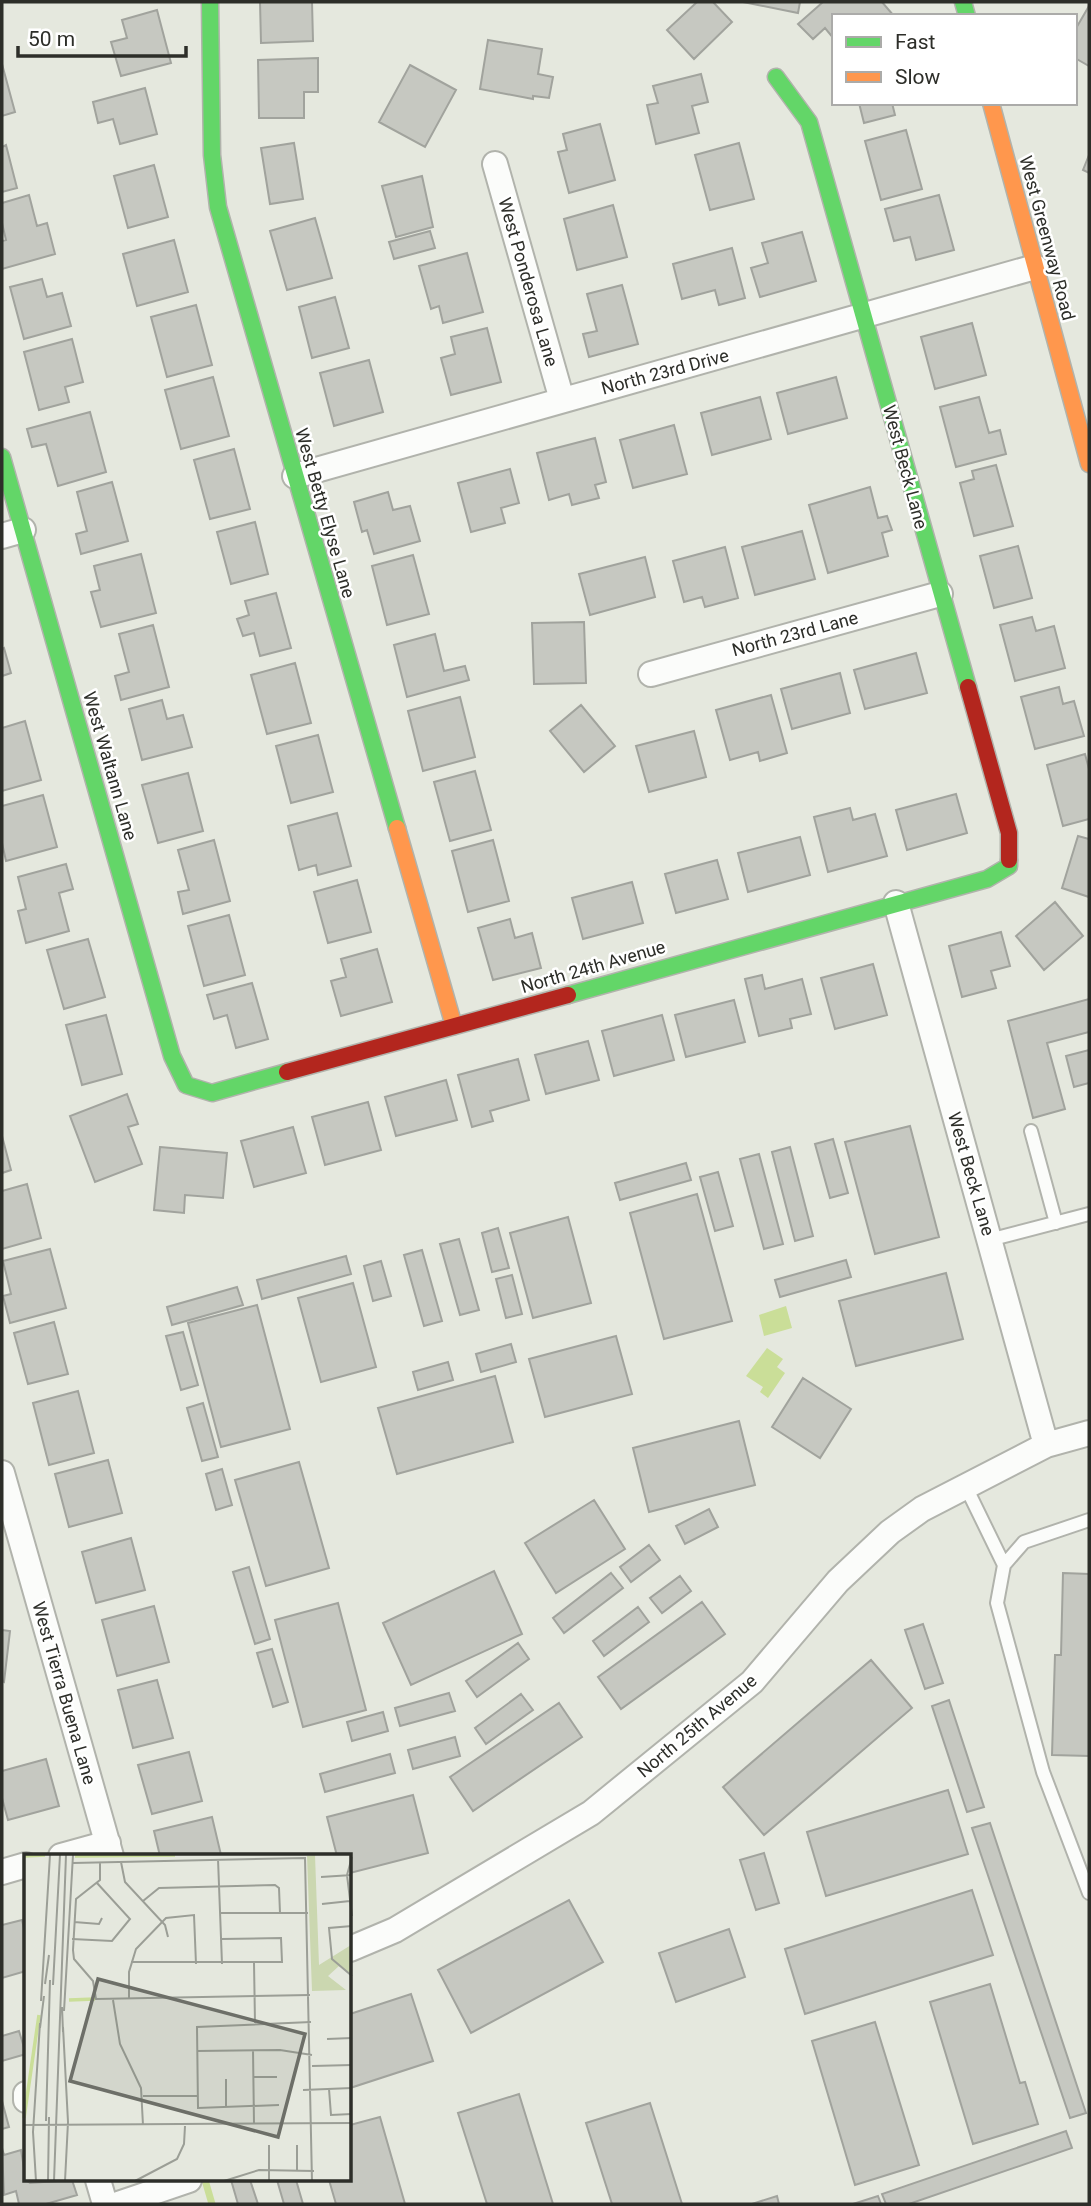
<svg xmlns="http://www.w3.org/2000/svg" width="1091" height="2206" font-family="Roboto,sans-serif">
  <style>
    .water { fill: #cade98 }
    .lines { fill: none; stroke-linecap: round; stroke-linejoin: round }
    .stream { stroke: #cade98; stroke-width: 7 }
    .building { fill: #c6c8c1; stroke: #a1a39d; stroke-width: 2 }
    .lane-casing { stroke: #b1b3ac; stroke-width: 16 }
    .street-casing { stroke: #b1b3ac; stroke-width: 28 }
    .fast-casing { stroke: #b1b3ac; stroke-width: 19 }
    .slow-casing { stroke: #b1b3ac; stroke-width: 19 }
    .jam-casing { stroke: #b1b3ac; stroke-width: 19 }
    .lane { stroke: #fbfcfa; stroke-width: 12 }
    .street { stroke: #fbfcfa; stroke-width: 24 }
    .fast { stroke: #63d668; stroke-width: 16 }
    .slow { stroke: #ff974d; stroke-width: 16 }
    .jam { stroke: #b3261e; stroke-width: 16 }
    .labels { text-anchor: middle; stroke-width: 5; stroke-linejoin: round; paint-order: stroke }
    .street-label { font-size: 18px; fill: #2d2e29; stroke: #fff }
    .inset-river { fill: none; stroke: #cade98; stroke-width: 3.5 }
    .inset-road { fill: none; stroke: #9b9e96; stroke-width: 2 }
    .view { fill: #6d6f68; fill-opacity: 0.15; stroke: #6d6f68; stroke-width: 3.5 }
    .inset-edge { fill: none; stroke: #2d2e29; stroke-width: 3.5 }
  </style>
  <rect width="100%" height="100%" fill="#e5e8de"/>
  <path class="water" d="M786 1306 792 1328 764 1336 759 1315Z
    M767 1348 783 1359 777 1367 785 1373 768 1398 760 1392 763 1387 746 1376Z"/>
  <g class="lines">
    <path class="stream" d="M205 2180 212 2204"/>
  </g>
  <path class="building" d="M260 2H312L313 41 261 43Z
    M697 2H713L732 22 694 59 667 30Z
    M743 2H800L798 13Z
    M823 2H882L894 16H834V39L825 28 813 39 798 24Z
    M1089 6V66L1075 58V30Z
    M157 10 171 63 121 76 111 42 127 38 122 20Z
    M488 40 542 49 538 74 553 77 549 98 533 96V99L480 89Z
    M318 58V92H304V118H259L258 60Z
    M2 64 15 112 2 116Z
    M410 65 456 90 425 147 379 122Z
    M701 74 708 102 692 106 699 133 656 144 647 105 658 103 653 86Z
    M145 88 157 134 120 144 113 119 98 123 93 102Z
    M859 103H892L895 115 864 123Z
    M600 124 615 180 569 193 558 152 567 150 563 134Z
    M906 130 922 189 881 200 865 141Z
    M294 143 303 199 270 204 261 148Z
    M739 143 754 199 710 210 695 155Z
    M6 145 17 188 2 192V147Z
    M1089 155V173L1083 170Z
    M154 165 168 217 128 228 114 176Z
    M422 176 433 227 396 237 382 186Z
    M29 195 37 226 47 223 55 254 2 269V241L6 240 2 223V203Z
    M939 195 954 250 916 260 910 237 894 241 885 209Z
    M613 205 627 257 577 270 564 219Z
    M315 218 332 278 287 290 270 231Z
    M430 231 435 248 394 259 389 242Z
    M802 232 816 281 760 297 751 268 768 263 762 243Z
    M174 240 188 292 137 306 123 254Z
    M732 248 745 298 719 305 715 290 682 299 673 264Z
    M467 253 483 312 443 323 439 306 431 309 419 266Z
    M42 279 47 297 62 293 71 326 24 339 10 287Z
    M622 285 638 344 589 357 583 334 597 331 587 294Z
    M335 297 349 348 312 358 299 307Z
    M196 305 212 365 167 377 151 317Z
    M972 323 986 375 935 389 921 337Z
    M487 328 501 382 451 395 441 358 455 354 451 337Z
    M72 339 83 382 65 387 69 402 39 410 24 352Z
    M369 360 383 412 334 426 320 373Z
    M213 377 229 436 181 449 165 390Z
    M836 377 847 418 788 434 777 393Z
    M760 397 771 439 712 455 701 413Z
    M979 397 989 433 1000 430 1006 454 956 467 940 407Z
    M90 412 106 472 58 486 46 444 32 447 27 429Z
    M674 425 687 474 633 488 620 440Z
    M595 438 606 482 595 485 599 498 572 505 569 494 549 500 537 453Z
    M234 449 250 509 210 519 194 460Z
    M996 465 1013 526 974 536 960 483 974 479 972 471Z
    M510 469 519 503 501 508 505 523 471 532 458 483Z
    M112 482 128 541 81 554 76 534 87 531 77 492Z
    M870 487 878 518 887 516 892 530 882 533 888 556 828 573 809 505Z
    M388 492 393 510 410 506 420 541 374 554 367 530 362 532 354 502Z
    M255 522 268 574 231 584 217 532Z
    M802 531 815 579 755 595 742 547Z
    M1018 546 1032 598 994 608 980 556Z
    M725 547 738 598 705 607 702 597 684 602 673 561Z
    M141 554 156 613 101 627 91 592 100 590 94 566Z
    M413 555 429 614 387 625 372 566Z
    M645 557 655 597 590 615 579 574Z
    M276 593 291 648 260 656 254 633 243 636 237 619 249 615 245 601Z
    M1032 617 1036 631 1054 626 1065 668 1015 681 1000 625Z
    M584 622 586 683 534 684 532 623Z
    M153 625 169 687 121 700 115 676 129 672 119 634Z
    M435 634 444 671 465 666 469 680 407 697 394 645Z
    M4 648 11 673 2 676V649Z
    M916 653 927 693 865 709 854 670Z
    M295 663 311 723 267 734 251 675Z
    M840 673 850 713 792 729 781 689Z
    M1059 687 1063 704 1074 701 1084 736 1035 749 1021 697Z
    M771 695 787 753 760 761 758 752 730 760 716 710Z
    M460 697 475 757 423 771 408 711Z
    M162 700 167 719 183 715 192 747 142 760 129 709Z
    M581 705 615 746 584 772 550 731Z
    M25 721 41 780 2 791V728Z
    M694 731 706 777 649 792 636 746Z
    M318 735 333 792 291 803 276 746Z
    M1085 754 1089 769V819L1063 826 1047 765Z
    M475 771 491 830 450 841 434 782Z
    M188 773 203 831 158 843 142 785Z
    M956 794 967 833 907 850 896 810Z
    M43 795 57 847 6 861 2 843V806Z
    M850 808 853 820 875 814 887 856 828 872 814 817Z
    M337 813 351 866 318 875 316 865 299 870 288 826Z
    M1078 836 1089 839V897L1062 888Z
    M800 837 810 875 748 892 738 853Z
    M214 840 230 901 183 914 178 892 189 890 178 850Z
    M493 840 509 901 468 912 452 851Z
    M717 860 728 899 676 913 665 874Z
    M66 864 73 889 59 893 69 931 26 943 18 911 26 909 18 877Z
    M357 880 371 932 328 943 314 892Z
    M632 882 643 923 583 939 572 898Z
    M1055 902 1083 936 1044 970 1016 936Z
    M229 915 245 975 204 986 188 926Z
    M510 919 515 938 532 933 541 968 493 980 478 928Z
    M1001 932 1010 966 991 971 996 988 962 997 949 946Z
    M88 939 105 997 64 1009 47 950Z
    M377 949 392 1002 341 1016 331 981 346 977 341 959Z
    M873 964 887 1015 835 1029 821 978Z
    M762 975 765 989 802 979 811 1014 790 1019 792 1028 759 1036 745 979Z
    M252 983 268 1039 236 1048 227 1015 214 1019 207 995Z
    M1089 999V1032L1047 1043 1065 1109 1033 1118 1008 1021Z
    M734 1000 745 1042 686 1057 675 1015Z
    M106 1015 122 1074 82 1085 66 1025Z
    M662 1015 674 1060 614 1076 602 1031Z
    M588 1041 599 1080 546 1094 535 1055Z
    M1089 1050V1083L1074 1087 1066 1056Z
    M518 1059 529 1100 490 1111 493 1121 472 1127 458 1075Z
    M446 1080 457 1120 396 1136 385 1097Z
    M127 1094 138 1124 128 1127 142 1164 95 1182 70 1116Z
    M368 1102 381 1150 325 1165 312 1117Z
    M910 1126 939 1237 875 1254 845 1142Z
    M293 1127 306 1173 254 1187 241 1141Z
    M2 1136 11 1170 2 1173Z
    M833 1139 848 1193 830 1198 815 1144Z
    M160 1147 227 1153 223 1198 185 1195 184 1213 154 1210Z
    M790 1147 813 1236 795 1241 772 1152Z
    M759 1154 783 1244 764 1249 740 1159Z
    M686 1163 691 1180 620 1200 615 1183Z
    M718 1172 733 1226 715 1231 700 1177Z
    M27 1184 41 1238 2 1249V1191Z
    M697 1194 732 1321 664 1339 630 1213Z
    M568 1217 591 1303 533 1318 510 1233Z
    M498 1228 509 1268 492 1272 482 1233Z
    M459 1239 479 1310 460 1315 440 1244Z
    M50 1249 66 1308 10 1323 3 1296 11 1294 3 1261Z
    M422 1250 442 1321 424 1326 404 1255Z
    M346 1256 351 1274 262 1299 257 1280Z
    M846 1260 851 1277 780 1297 775 1280Z
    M381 1261 391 1296 373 1301 364 1266Z
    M946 1273 963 1339 856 1366 839 1301Z
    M512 1275 522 1314 506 1318 496 1279Z
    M353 1283 376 1367 321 1382 298 1298Z
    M237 1287 243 1305 172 1325 167 1307Z
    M257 1305 290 1429 221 1447 188 1323Z
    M54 1322 68 1374 28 1384 14 1333Z
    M183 1332 198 1385 181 1390 166 1336Z
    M616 1336 632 1394 545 1417 529 1359Z
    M511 1344 516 1362 481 1372 476 1354Z
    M448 1362 453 1380 418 1390 413 1372Z
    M495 1376 513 1442 397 1474 378 1408Z
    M803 1378 851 1409 820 1458 772 1427Z
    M78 1391 94 1453 49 1465 33 1403Z
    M203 1403 218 1457 202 1461 187 1408Z
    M739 1421 755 1485 649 1512 633 1448Z
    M108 1460 122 1513 69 1527 55 1474Z
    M299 1462 329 1568 266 1586 235 1480Z
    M222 1469 232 1505 216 1510 206 1474Z
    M594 1500 625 1549 556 1593 525 1543Z
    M709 1509 718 1527 685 1544 676 1526Z
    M131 1538 145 1590 96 1603 82 1552Z
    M649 1545 660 1560 631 1582 620 1567Z
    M249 1567 270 1639 255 1644 233 1572Z
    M494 1571 522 1634 411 1685 383 1623Z
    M611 1573 623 1588 564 1633 553 1618Z
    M1063 1573 1089 1574V1756L1052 1755 1055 1655H1061Z
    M680 1576 691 1591 662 1613 650 1598Z
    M702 1602 725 1634 621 1709 598 1677Z
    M338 1603 366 1710 303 1727 275 1620Z
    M154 1606 169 1662 117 1676 102 1620Z
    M638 1607 649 1622 604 1656 593 1641Z
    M923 1624 943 1683 925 1689 905 1630Z
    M2 1630 10 1631 4 1682 2 1681Z
    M518 1643 529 1659 477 1697 466 1681Z
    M272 1649 288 1702 273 1707 257 1653Z
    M871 1660 912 1708 764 1835 723 1787Z
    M157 1680 173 1738 133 1748 118 1690Z
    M449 1693 455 1711 400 1726 395 1708Z
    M521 1694 533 1710 486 1744 475 1728Z
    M949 1700 984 1807 967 1812 932 1706Z
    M559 1703 582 1737 473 1811 450 1777Z
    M383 1712 388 1731 352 1741 347 1722Z
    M455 1737 460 1756 413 1769 408 1750Z
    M189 1752 202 1801 152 1814 138 1765Z
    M390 1754 395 1773 325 1792 320 1774Z
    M46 1759 59 1806 8 1820 2 1798V1771Z
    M948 1790 968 1854 826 1896 807 1832Z
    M413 1795 428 1853 350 1873V1856H337L327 1817Z
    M212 1817 221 1855 160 1856 154 1831Z
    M990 1823 1086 2113 1070 2118 972 1828Z
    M764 1853 779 1903 756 1910 740 1860Z
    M972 1890 993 1955 805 2014 785 1949Z
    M569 1900 603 1962 471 2033 438 1970Z
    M22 1920 26 1937V1971L2 1978V1925Z
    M729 1929 745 1977 676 2002 659 1953Z
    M990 1984 1020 2083 1025 2082 1038 2124 973 2144 930 2002Z
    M411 1994 433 2061 350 2088V2014Z
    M875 2022 919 2165 855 2185 812 2041Z
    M19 2031 26 2054 2 2061V2036Z
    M519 2094 553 2204H487L458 2113Z
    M2 2101 9 2127 2 2129Z
    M650 2103 682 2204H612L586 2123Z
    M380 2117 405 2204H336L329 2180H350V2125Z
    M1066 2131 1072 2148 909 2204H886L882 2194Z
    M2 2148 4 2155 21 2150 26 2180 30 2183 72 2180 77 2195 46 2204H19L16 2191 4 2195Z
    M231 2180H250L258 2204H238Z
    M277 2180H296L303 2204H284Z
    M777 2196 779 2204H752Z
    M878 2196 881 2204H853Z"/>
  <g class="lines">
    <g class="lane-casing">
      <path id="lane" d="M1031 1131 1056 1223
        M989 1240 1089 1214
        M965 1485 1004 1565
        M1089 1520 1024 1542 1004 1565 997 1603 1043 1772 1089 1893"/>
    </g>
    <g class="street-casing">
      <path id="street" d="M495 164 562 400
        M295 476 1035 267
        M2 536 23 530
        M651 674 940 594
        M896 903 1046 1445
        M2 1473 111 1856
        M61 1856 108 1843
        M2 1872 26 1865
        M350 1949 395 1930 591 1813 752 1682 838 1581 890 1532 922 1509 1046 1445 1089 1433
        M26 2094V2100
        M98 2180 105 2204
        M118 2204 189 2180"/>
    </g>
    <g class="fast-casing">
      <path id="fast" d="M210 2 212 155 218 207 397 828
        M963 2 967 16
        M776 77 809 122 968 687
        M2 457 172 1056 186 1085 212 1093 287 1072
        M568 995 987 879 1009 866V860"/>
    </g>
    <g class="slow-casing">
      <path id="slow" d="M991 103 1089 464
        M397 828 454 1026"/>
    </g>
    <g class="jam-casing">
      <path id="jam" d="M968 687 1009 833V860
        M287 1072 568 995"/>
    </g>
    <use href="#lane" class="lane"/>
    <use href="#street" class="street"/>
    <use href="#fast" class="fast"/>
    <use href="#slow" class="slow"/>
    <use href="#jam" class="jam"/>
  </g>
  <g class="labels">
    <g class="street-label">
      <text transform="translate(1047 238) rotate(75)" y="6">West Greenway Road</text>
      <text transform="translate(528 282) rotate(74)" y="6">West Ponderosa Lane</text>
      <text transform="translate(665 372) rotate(-15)" y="6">North 23rd Drive</text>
      <text transform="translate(905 467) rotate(75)" y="6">West Beck Lane</text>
      <text transform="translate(325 513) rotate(74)" y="6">West Betty Elyse Lane</text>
      <text transform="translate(795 634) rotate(-15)" y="6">North 23rd Lane</text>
      <text transform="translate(110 766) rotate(74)" y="6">West Waltann Lane</text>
      <text transform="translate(593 967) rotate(-16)" y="6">North 24th Avenue</text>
      <text transform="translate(971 1174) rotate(74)" y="6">West Beck Lane</text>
      <text transform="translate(64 1693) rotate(74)" y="6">West Tierra Buena Lane</text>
      <text transform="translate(697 1726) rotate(-40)" y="6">North 25th Avenue</text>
    </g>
  </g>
  <g transform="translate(24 1854)">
    <rect width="327" height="327" fill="#e5e8de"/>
    <path d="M291 1 295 111 327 91V120L315 112 304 122 322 136 288 137 283 2Z" fill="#cbd7b0"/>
    <path class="inset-river" d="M0 2 21 1M51 2 151 1M45 146 71 145M0 264 15 161"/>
    <path class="inset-road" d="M328 3 323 21 328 62M194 5 198 110M97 8 101 28 141 71 144 83M49 9 281 4 288 327M76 9V26L52 45 49 96 50 105 69 127 72 145 286 141M297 23 328 21M119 47 135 34 251 31 255 34 256 59M298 50 326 47M197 59H284M50 68 75 70 78 64M328 72 305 74 308 105 328 122M48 85 88 87 106 65 73 29M107 108H258L257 84 197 85M230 109 231 169M21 130 25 101M29 131 36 1M105 144V118L112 95 142 64 170 61 172 110M89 146 96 190 117 234 119 271M17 147 26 1M38 153 39 178M40 157 49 1M39 173 44 268 41 327M16 174 20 142M303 185 328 184M229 196 230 270M173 197 256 196 288 201M288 212 328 211M230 223H253M202 225V254M305 235 307 261 328 260M279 236 328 234M119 242H174M255 251 174 254 173 173 287 168M22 267 26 126M0 271 328 269M245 291V327M273 316V291M12 327 9 278 16 169M24 327 25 263M30 327 42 1M111 327 153 305 160 290 161 272M200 327 235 316 290 317"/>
    <path class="view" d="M74 125 281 180 254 283 46 227Z"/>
    <rect width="327" height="327" class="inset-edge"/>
  </g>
  <rect width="1091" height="2206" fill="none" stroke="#2d2e29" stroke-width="7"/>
  <rect x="832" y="14" width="245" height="91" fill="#ffffff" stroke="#ababa9" stroke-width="2"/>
  <rect x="846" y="37" width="35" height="10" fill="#63d668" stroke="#ababa9" stroke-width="2"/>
  <text x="895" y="49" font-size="21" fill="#2d2e29">Fast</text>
  <rect x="846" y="72" width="35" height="10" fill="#ff974d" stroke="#ababa9" stroke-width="2"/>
  <text x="895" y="84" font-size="21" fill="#2d2e29">Slow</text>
  <path d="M18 46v10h168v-10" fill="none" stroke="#2d2e29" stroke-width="3.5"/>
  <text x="28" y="46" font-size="21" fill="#2d2e29" stroke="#ffffff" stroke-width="5" paint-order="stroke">50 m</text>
</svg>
